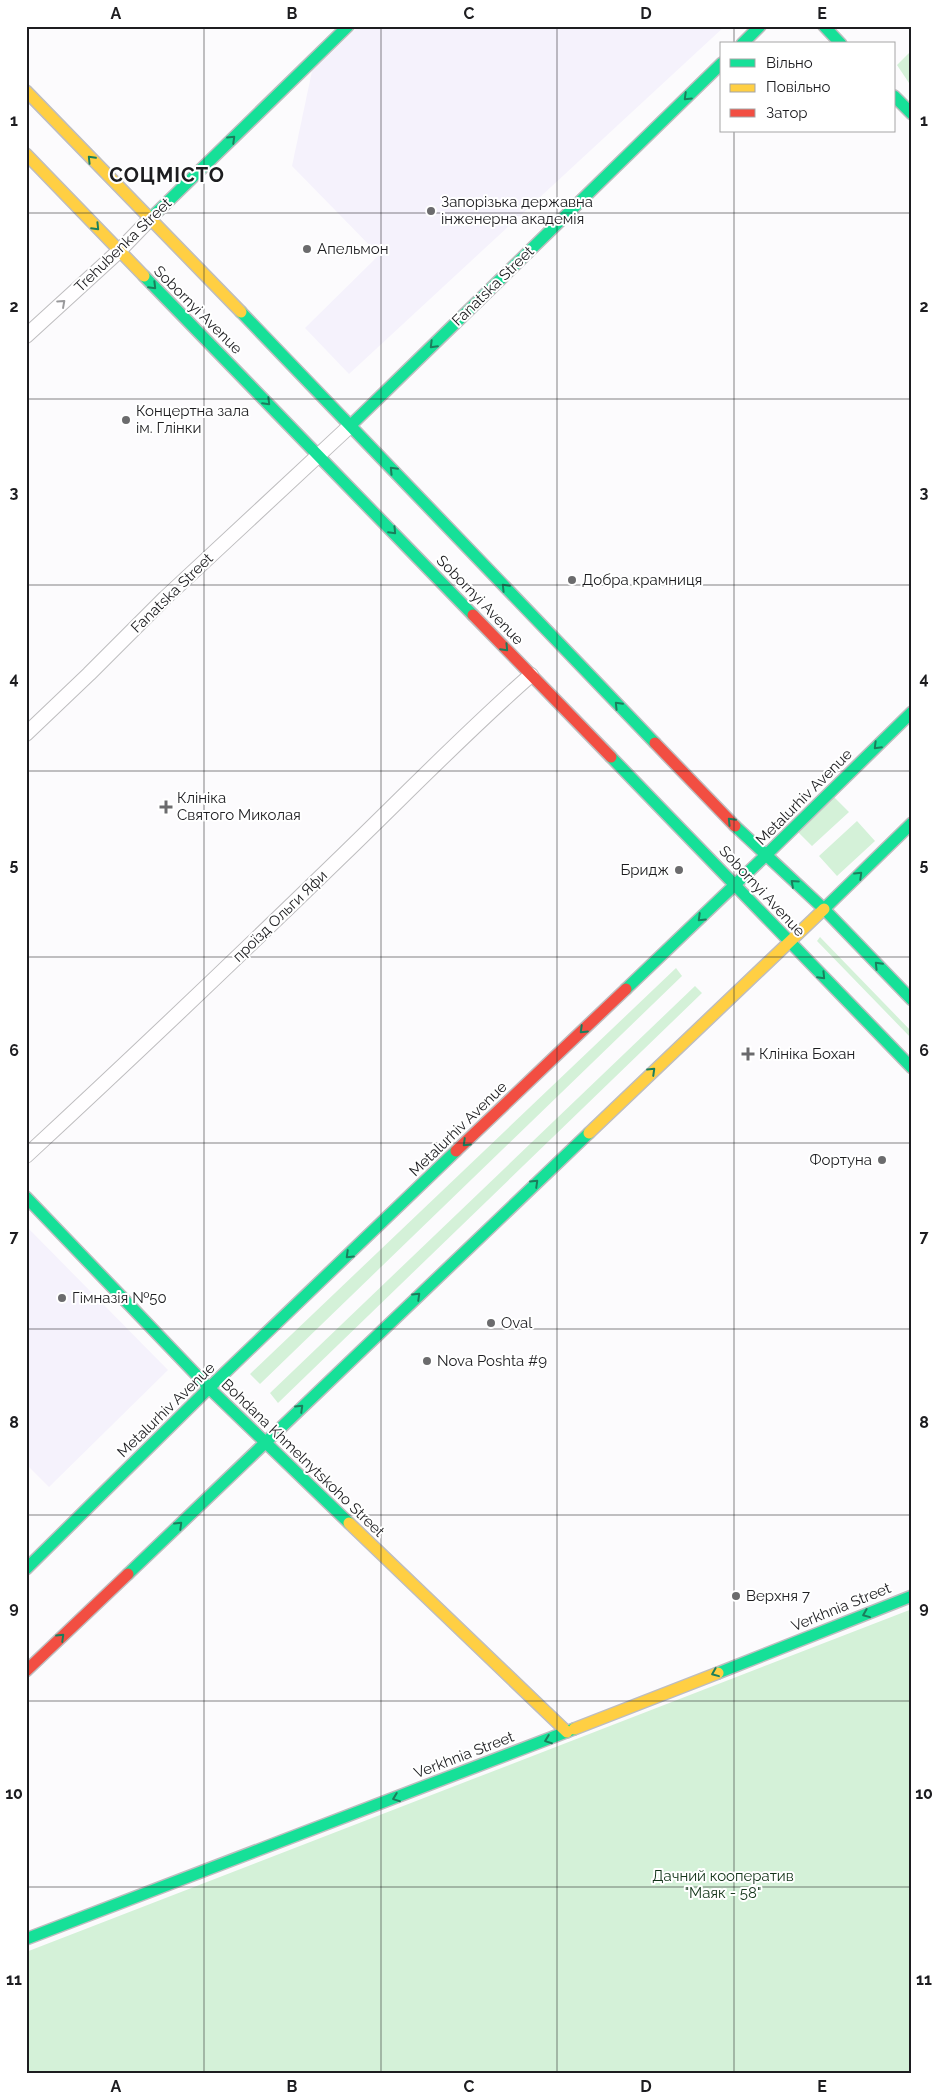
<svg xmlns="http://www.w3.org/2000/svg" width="938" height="2100" font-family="Raleway,sans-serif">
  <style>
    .built { fill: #f5f2fc }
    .green { fill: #d4f1d8 }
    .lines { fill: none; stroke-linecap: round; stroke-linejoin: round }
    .street-casing { stroke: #bebdbf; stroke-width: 16 }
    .fast-casing { stroke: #bebdbf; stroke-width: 14 }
    .slow-casing { stroke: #bebdbf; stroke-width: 14 }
    .jam-casing { stroke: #bebdbf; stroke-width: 14 }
    .street { stroke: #fffeff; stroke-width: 14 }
    .fast { stroke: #16e098; stroke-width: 11 }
    .slow { stroke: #ffcf43; stroke-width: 11 }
    .jam { stroke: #f24e42; stroke-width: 11 }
    .oneway { stroke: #1a7e5c }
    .oneway2 { stroke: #99999b }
    .grid { fill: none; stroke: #1d1d20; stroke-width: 1; stroke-opacity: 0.55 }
    .poi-dot { fill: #6b6b6d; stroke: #fff; stroke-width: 2 }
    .labels { text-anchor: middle; stroke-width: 4; stroke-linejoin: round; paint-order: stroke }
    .poi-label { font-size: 15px; fill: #1d1d20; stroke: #fff; text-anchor: start }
    .street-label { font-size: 15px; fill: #1d1d20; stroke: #fff }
    .park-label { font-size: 15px; fill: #133419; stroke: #fff }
    .district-label { font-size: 20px; font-weight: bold; letter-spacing: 1px; fill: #1d1d20; stroke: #fff }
    .neatline { fill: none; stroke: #1d1d20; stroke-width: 2 }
    .grid-label { font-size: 16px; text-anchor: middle; font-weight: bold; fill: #1d1d20 }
  </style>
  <rect width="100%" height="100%" fill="#fcfbfd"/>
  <path class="built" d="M359 26H725L349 374 305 328 379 255 292 166 312 71Z
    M26 1226 168 1370 49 1487 26 1464Z"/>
  <path class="green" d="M912 50V83H909L897 65Z
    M834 797 849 812 812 846 797 831Z
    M857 821 875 841 837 876 819 856Z
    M820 937 912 1032V1039L817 941Z
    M676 968 682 976 260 1384 250 1374Z
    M695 986 702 993 278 1403 270 1393Z
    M912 1609V2074H26V1952Z"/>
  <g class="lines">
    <g class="street-casing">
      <path id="street" d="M26 336 119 251 150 219
        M26 734 89 674 165 598 351 425
        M26 1156C133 1057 239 956 343 855 406 794 466 732 531 675"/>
    </g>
    <g class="fast-casing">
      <path id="fast" d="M824 26 841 44
        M742 44 760 26
        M894 96 912 114
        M150 219 348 26
        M144 276 473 615
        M241 312 655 743
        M351 425 722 63
        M611 757 912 1068
        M735 826 824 909 912 1000
        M765 856 912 712
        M824 909 912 823
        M626 989 765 856
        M26 1197 209 1388 349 1523
        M26 1569 209 1388 456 1151
        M128 1574 589 1133
        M718 1673 912 1596
        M26 1939 574 1729"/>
    </g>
    <g class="slow-casing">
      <path id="slow" d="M26 91 241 312
        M26 154 144 276
        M589 1133 824 909
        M349 1523 567 1732
        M574 1729 718 1673"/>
    </g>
    <g class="jam-casing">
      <path id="jam" d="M473 615 611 757
        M655 743 735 826
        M456 1151 626 989
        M26 1671 128 1574"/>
    </g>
    <use href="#street" class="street"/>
    <use href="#fast" class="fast"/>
    <use href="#slow" class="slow"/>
    <use href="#jam" class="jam"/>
  </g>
  <defs><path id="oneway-chevron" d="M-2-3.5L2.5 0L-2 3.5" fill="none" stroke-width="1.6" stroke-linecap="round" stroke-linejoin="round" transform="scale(1.25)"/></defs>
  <g class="oneway">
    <use href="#oneway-chevron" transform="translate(687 97) rotate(136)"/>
    <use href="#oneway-chevron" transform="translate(232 139) rotate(-44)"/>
    <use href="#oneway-chevron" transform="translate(91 159) rotate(-134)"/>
    <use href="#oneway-chevron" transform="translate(96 227) rotate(46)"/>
    <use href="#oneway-chevron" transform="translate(153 286) rotate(45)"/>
    <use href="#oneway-chevron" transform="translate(433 345) rotate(135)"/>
    <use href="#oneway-chevron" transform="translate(267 402) rotate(45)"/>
    <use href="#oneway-chevron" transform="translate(393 470) rotate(-134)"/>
    <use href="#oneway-chevron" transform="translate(393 531) rotate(46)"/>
    <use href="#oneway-chevron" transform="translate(505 587) rotate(-134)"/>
    <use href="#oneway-chevron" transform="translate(505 648) rotate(46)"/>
    <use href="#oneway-chevron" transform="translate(618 705) rotate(-134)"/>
    <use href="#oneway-chevron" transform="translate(877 746) rotate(135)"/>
    <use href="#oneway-chevron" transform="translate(731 821) rotate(-134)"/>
    <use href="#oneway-chevron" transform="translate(859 875) rotate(-44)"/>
    <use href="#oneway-chevron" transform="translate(794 883) rotate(-138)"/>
    <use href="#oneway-chevron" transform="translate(701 918) rotate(136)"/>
    <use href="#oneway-chevron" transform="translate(878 965) rotate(-134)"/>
    <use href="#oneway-chevron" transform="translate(822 976) rotate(46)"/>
    <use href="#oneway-chevron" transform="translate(583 1030) rotate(136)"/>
    <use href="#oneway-chevron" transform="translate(652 1071) rotate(-44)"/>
    <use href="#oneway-chevron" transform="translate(466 1143) rotate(136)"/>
    <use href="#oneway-chevron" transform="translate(535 1183) rotate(-44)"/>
    <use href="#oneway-chevron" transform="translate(349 1255) rotate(136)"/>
    <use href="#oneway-chevron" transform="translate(417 1296) rotate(-44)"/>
    <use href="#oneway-chevron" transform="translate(300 1408) rotate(-44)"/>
    <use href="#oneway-chevron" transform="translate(179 1525) rotate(-44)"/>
    <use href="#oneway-chevron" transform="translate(866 1614) rotate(158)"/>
    <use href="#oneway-chevron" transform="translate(61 1637) rotate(-44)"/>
    <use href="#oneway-chevron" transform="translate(715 1673) rotate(158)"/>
    <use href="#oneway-chevron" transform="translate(548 1740) rotate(159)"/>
    <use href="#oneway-chevron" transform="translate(396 1798) rotate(159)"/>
  </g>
  <use class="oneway2" href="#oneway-chevron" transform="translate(62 303) rotate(-42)"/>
  <path class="grid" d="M204 26V2074M381 26V2074M557 26V2074M734 26V44M734 131V2074M26 213H912M26 399H912M26 585H912M26 771H912M26 957H912M26 1143H912M26 1329H912M26 1515H912M26 1701H912M26 1887H912"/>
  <g class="poi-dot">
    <circle cx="431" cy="211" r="5"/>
    <circle cx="307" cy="249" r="5"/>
    <circle cx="126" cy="420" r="5"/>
    <circle cx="572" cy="580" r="5"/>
    <path d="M163.5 799.5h5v5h5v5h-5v5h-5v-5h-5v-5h5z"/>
    <circle cx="679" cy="870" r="5"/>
    <path d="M745.5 1046.5h5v5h5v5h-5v5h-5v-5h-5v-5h5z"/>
    <circle cx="882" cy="1160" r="5"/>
    <circle cx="62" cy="1298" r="5"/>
    <circle cx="491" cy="1323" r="5"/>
    <circle cx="427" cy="1361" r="5"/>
    <circle cx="736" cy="1596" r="5"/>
  </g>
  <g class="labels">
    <g class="poi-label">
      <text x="441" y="207">Запорізька державна<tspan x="441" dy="17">інженерна академія</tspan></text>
      <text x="317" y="254">Апельмон</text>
      <text x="136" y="416">Концертна зала<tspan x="136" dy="17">ім. Глінки</tspan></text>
      <text x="582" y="585">Добра крамниця</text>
      <text x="177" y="803">Клініка<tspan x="177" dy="17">Святого Миколая</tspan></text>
      <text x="669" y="875" text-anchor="end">Бридж</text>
      <text x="759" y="1059">Клініка Бохан</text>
      <text x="872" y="1165" text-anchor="end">Фортуна</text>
      <text x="72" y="1303">Гімназія №50</text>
      <text x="501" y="1328">Oval</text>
      <text x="437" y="1366">Nova Poshta #9</text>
      <text x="746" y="1601">Верхня 7</text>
    </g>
    <g class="street-label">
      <text transform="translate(123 245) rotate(-44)" y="5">Trehubenka Street</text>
      <text transform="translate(493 286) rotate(-44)" y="5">Fanatska Street</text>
      <text transform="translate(198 310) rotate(45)" y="5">Sobornyi Avenue</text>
      <text transform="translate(172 593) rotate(-44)" y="5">Fanatska Street</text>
      <text transform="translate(480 600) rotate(46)" y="5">Sobornyi Avenue</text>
      <text transform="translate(804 797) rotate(-45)" y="5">Metalurhiv Avenue</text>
      <text transform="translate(762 891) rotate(47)" y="5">Sobornyi Avenue</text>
      <text transform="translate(280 916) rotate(-44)" y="5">проїзд Ольги Яфи</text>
      <text transform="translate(458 1129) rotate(-44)" y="5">Metalurhiv Avenue</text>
      <text transform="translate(166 1410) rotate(-44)" y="5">Metalurhiv Avenue</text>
      <text transform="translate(303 1458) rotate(44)" y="5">Bohdana Khmelnytskoho Street</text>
      <text transform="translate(841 1607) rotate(-22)" y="5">Verkhnia Street</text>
      <text transform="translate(464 1755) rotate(-21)" y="5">Verkhnia Street</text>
    </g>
    <g class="park-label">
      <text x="723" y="1881">Дачний кооператив<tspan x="723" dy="17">"Маяк - 58"</tspan></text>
    </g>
    <g class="district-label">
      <text x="167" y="182">СОЦМІСТО</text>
    </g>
  </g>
  <rect width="938" height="2100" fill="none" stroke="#ffffff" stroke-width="55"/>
  <rect x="720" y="42" width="175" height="90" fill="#ffffff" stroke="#a5a5a6"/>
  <rect x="730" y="59" width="25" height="8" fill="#16e098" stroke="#a5a5a6"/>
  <text x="766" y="68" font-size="15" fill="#1d1d20">Вільно</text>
  <rect x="730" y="84" width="25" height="8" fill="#ffcf43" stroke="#a5a5a6"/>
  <text x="766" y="92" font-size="15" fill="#1d1d20">Повільно</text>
  <rect x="730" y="109" width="25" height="8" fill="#f24e42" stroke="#a5a5a6"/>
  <text x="766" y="118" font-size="15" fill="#1d1d20">Затор</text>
  <rect x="28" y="28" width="882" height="2044" class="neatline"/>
  <g class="grid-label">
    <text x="116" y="19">A</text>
    <text x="292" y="19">B</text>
    <text x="469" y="19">C</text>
    <text x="646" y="19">D</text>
    <text x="822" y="19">E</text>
    <text x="14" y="126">1</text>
    <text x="924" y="126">1</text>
    <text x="14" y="312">2</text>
    <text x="924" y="312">2</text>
    <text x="14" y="498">3</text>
    <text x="924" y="498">3</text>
    <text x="14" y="684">4</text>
    <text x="924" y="684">4</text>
    <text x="14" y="870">5</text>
    <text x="924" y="870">5</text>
    <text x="14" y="1056">6</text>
    <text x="924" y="1056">6</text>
    <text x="14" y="1242">7</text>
    <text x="924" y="1242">7</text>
    <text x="14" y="1428">8</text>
    <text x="924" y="1428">8</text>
    <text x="14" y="1613">9</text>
    <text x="924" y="1613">9</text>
    <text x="14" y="1799">10</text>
    <text x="924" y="1799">10</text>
    <text x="14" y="1985">11</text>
    <text x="924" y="1985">11</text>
    <text x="116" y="2092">A</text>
    <text x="292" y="2092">B</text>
    <text x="469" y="2092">C</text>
    <text x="646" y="2092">D</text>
    <text x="822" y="2092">E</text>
  </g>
</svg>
